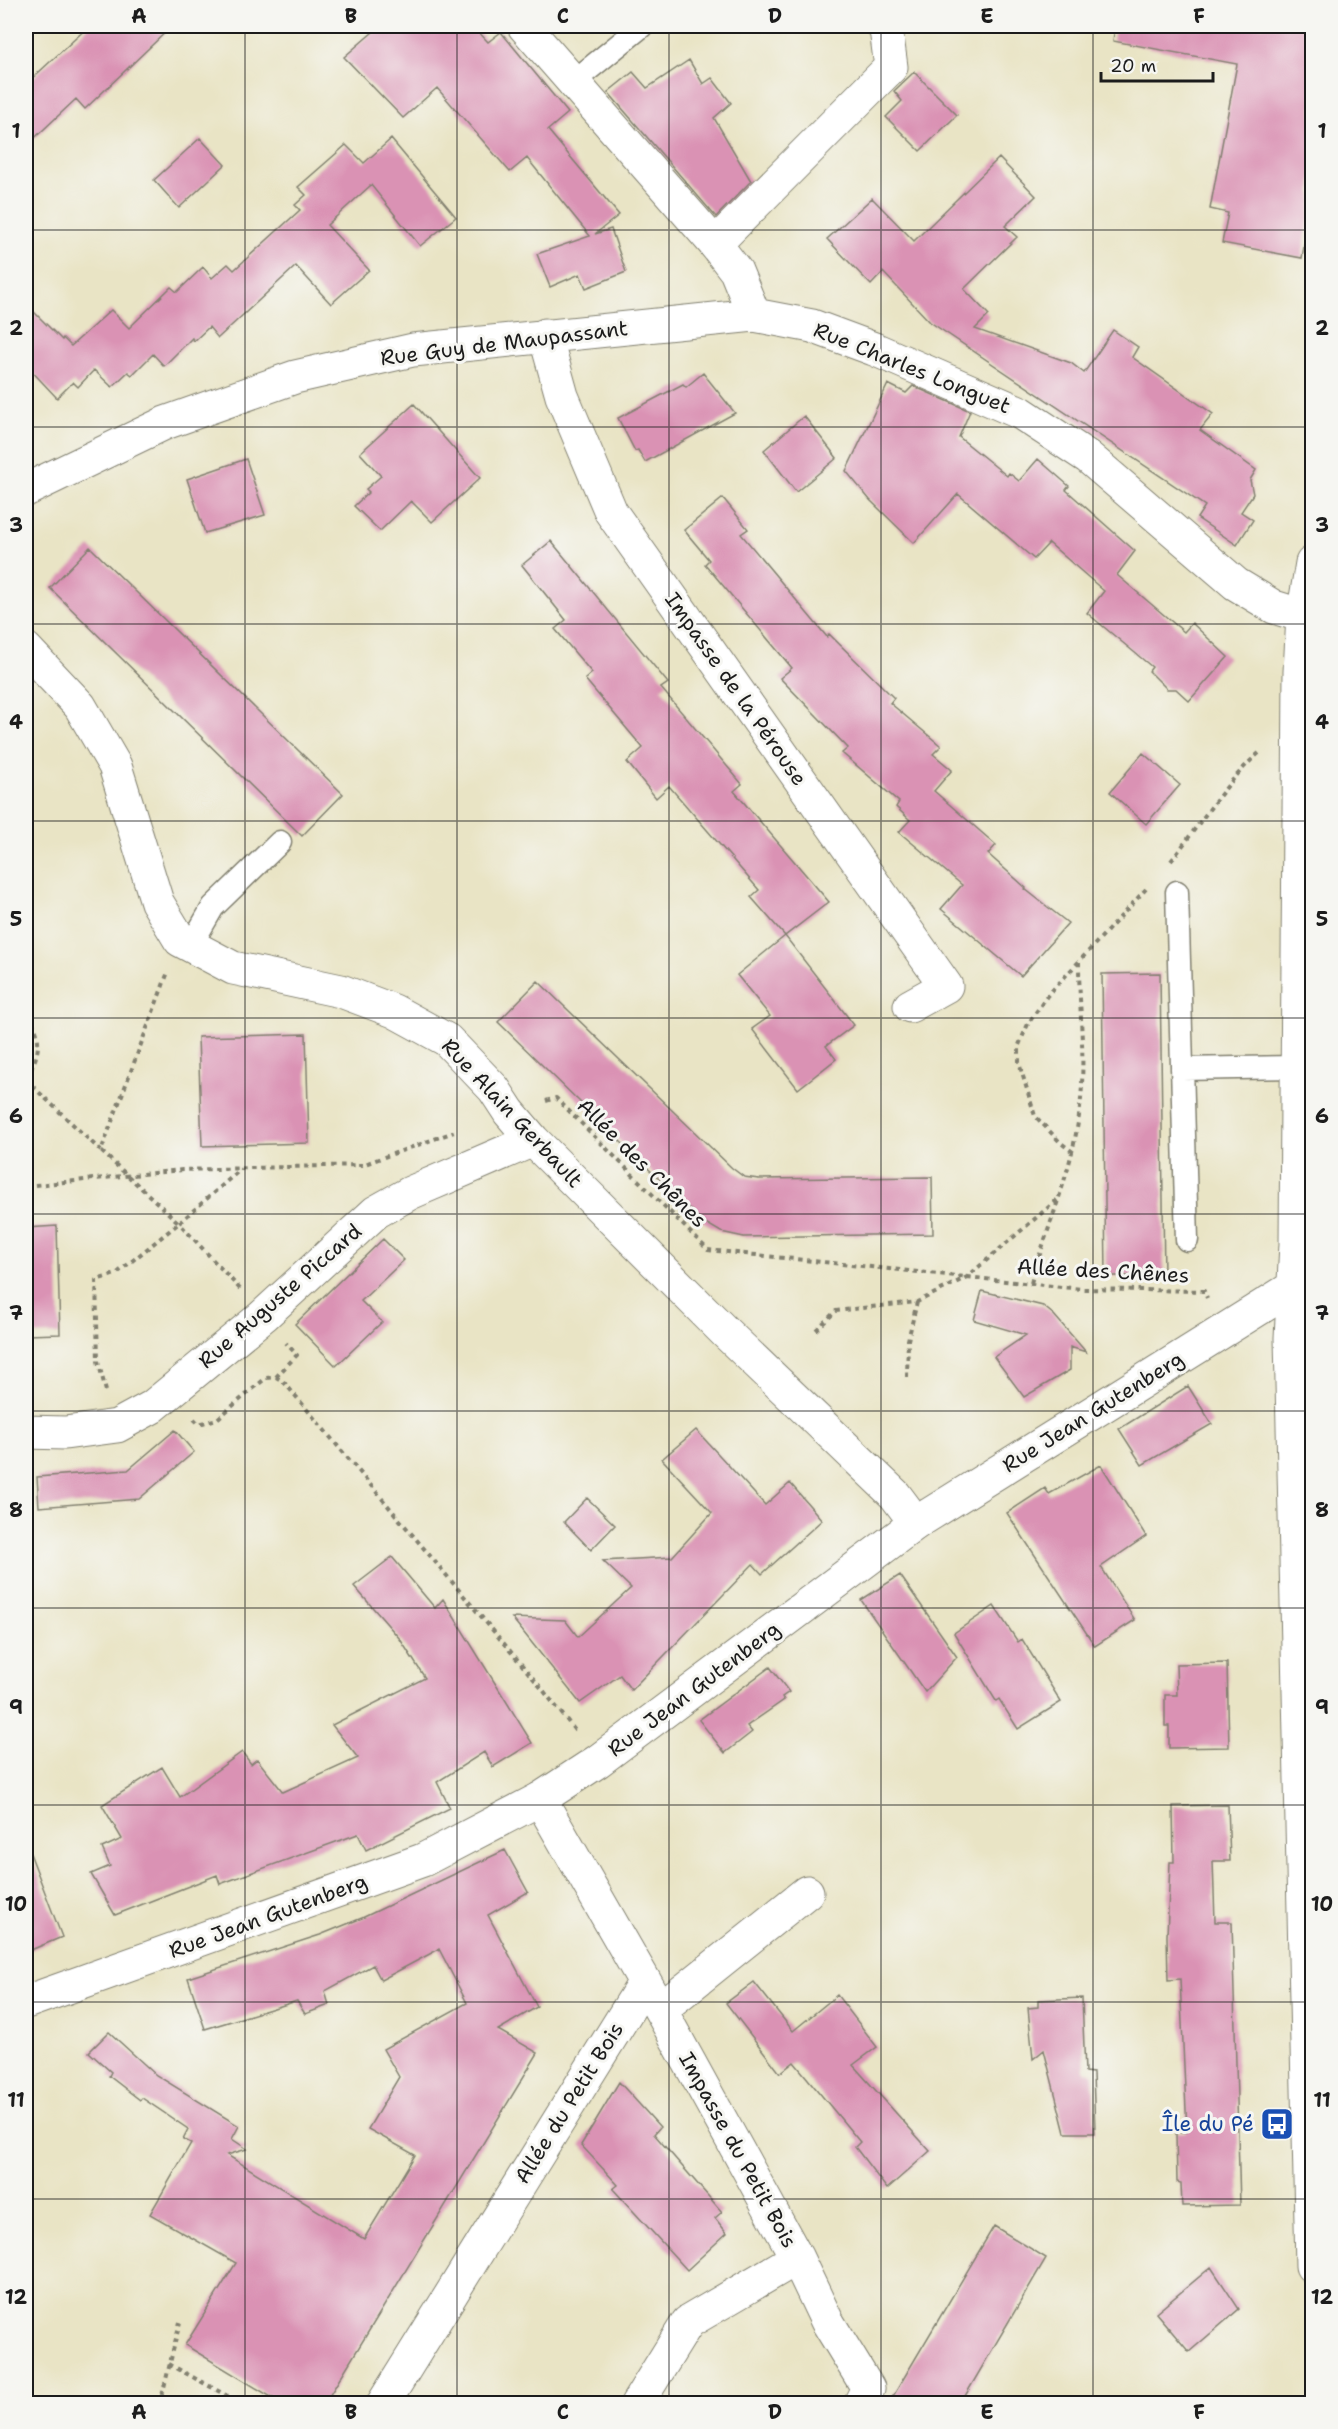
<svg xmlns="http://www.w3.org/2000/svg" width="1338" height="2429" font-family="'Shantell Sans',sans-serif">
  <style>
    .building { fill: #da92b4 }
    .lines { fill: none; stroke-linecap: round; stroke-linejoin: round }
    .service-casing { stroke: #828070; stroke-width: 25 }
    .minor-casing { stroke: #828070; stroke-width: 35 }
    .tertiary-casing { stroke: #828070; stroke-width: 35 }
    .secondary-casing { stroke: #828070; stroke-width: 35 }
    .path { stroke: #828070; stroke-width: 4; stroke-dasharray: 4.5 4.5; stroke-linecap: butt }
    .service { stroke: #fff; stroke-width: 22 }
    .minor { stroke: #fff; stroke-width: 33 }
    .tertiary { stroke: #fff; stroke-width: 33 }
    .secondary { stroke: #fff; stroke-width: 33 }
    .grid { fill: none; stroke: #1c1c1c; stroke-width: 1.5; stroke-opacity: 0.55 }
    .labels { text-anchor: middle; stroke-width: 6; stroke-linejoin: round; paint-order: stroke }
    .street-label { font-size: 21px; fill: #1c1c1c; stroke: #f6f6f2 }
    .transit-label { font-size: 21px; fill: #164399; stroke: #f6f6f2; text-anchor: end }
    .neatline { fill: none; stroke: #1c1c1c; stroke-width: 2 }
    .grid-label { font-size: 20px; text-anchor: middle; font-weight: bold; fill: #1c1c1c }
  </style>
  <rect width="100%" height="100%" fill="#f6f6f2"/>
  <filter id="ink" filterUnits="userSpaceOnUse"><feTurbulence type="fractalNoise" baseFrequency=".0167" numOctaves="2"/><feDisplacementMap in="SourceGraphic" scale="12" xChannelSelector="R" yChannelSelector="G"/><feConvolveMatrix kernelMatrix="1 2 1 2 8 2 1 2 1" color-interpolation-filters="sRGB"/></filter>
  <filter id="wash" filterUnits="userSpaceOnUse"><feTurbulence type="fractalNoise" baseFrequency=".008" numOctaves="4" result="noise"/><feDisplacementMap in="SourceGraphic" scale="24" xChannelSelector="R" yChannelSelector="G"/><feGaussianBlur stdDeviation="1.35" result="paint"/><feColorMatrix in="noise" values="0 0 0 0 0 0 0 0 0 0 0 0 0 0 0 0 0 1.4 0 .05"/><feComposite in="paint" operator="in"/></filter>
  <g filter="url(#wash)">
    <rect width="100%" height="100%" fill="#e9e4c5"/>
    <g id="blocks">
      <path class="building" d="M89 26H172L85 109 76 99 26 146V84Z
        M380 26H473L488 42 501 32 568 113 548 130 619 215 595 234 611 229 626 272 586 288 580 274 550 287 537 254 590 236 527 158 510 172 437 88 403 118 344 57Z
        M1115 26H1312V201L1302 258 1222 243 1228 213 1210 209 1237 64 1113 41Z
        M689 60 703 84 712 78 731 103 714 118 751 181 716 217 608 92 633 72 647 88Z
        M914 72 957 115 920 151 886 117 902 101 894 91Z
        M200 138 225 165 179 208 154 180Z
        M391 139 456 217 420 246 371 185 327 225 369 270 331 304 296 266 218 338 209 327 194 341 192 338 164 366 153 354 132 375 128 372 112 387 94 370 78 387 73 382 57 398 26 365V304L62 340 63 338 71 346 111 310 129 328 171 287 177 292 203 267 212 278 228 264 234 270 300 210 295 205 306 195 298 187 346 145 364 163Z
        M999 158 1036 196 1005 226 1017 237 964 289 989 315 975 329 1071 363 1084 373 1113 330 1138 347 1132 357 1213 414 1200 430 1256 470 1250 480 1253 494 1241 512 1253 520 1237 545 1197 518 1205 506 930 322 883 272 871 285 827 239 872 198 914 241Z
        M703 373 735 413 645 462 638 450 635 451 618 418 683 384 686 387Z
        M888 384 906 393 913 386 970 411 959 437 1007 476 1009 473 1019 481 1038 459 1069 486 1066 490 1135 551 1117 575 1184 632 1192 623 1228 657 1189 701 1176 689H1167L1149 671 1152 667 1087 613 1104 591 1049 543 1034 559 958 494 914 543 870 500 846 471Z
        M414 404 480 478 432 522 411 501 380 531 354 506 369 492 366 489 381 476 360 453Z
        M804 416 837 458 796 492 764 450Z
        M246 459 265 515 205 533 187 479Z
        M723 498 748 529 741 534 827 637 829 634 894 698 890 703 941 746 933 754 952 770 934 791 996 845 988 854 1026 888 1025 889 1068 923 1021 976 941 909 962 885 899 832 910 820 896 807 899 802 842 753 848 748 780 678 792 668 705 564 709 560 684 530Z
        M551 541 668 683 661 688 742 784 734 791 829 902 785 936 854 1025 826 1046 836 1059 798 1089 752 1029 770 1016 737 975 785 936 751 897 759 890 669 786 656 798 627 762 643 748 585 679 592 673 555 629 566 620 522 565Z
        M90 547 343 794 302 836 50 588Z
        M1143 753 1180 785 1146 824 1110 792Z
        M1160 973 1164 1276H1106L1102 974Z
        M538 981 732 1168 744 1177 759 1179 932 1177 933 1234 744 1237 721 1232 702 1221 498 1022Z
        M306 1034 309 1143 202 1146 198 1037Z
        M57 1226 60 1334 26 1335V1228Z
        M383 1239 404 1260 361 1301 382 1322 336 1366 295 1324Z
        M982 1291 1043 1306 1054 1315 1086 1352 1070 1347V1370L1024 1397 994 1357 1026 1335 974 1320Z
        M1188 1386 1212 1424 1142 1465 1119 1429Z
        M175 1430 194 1452 139 1499 39 1507 37 1477 128 1470Z
        M696 1430 765 1505 790 1483 822 1520 762 1574 753 1564 631 1690 620 1675 580 1703 512 1618 565 1620 578 1637 631 1588 603 1561 672 1557 712 1513 662 1459Z
        M1101 1465 1146 1536 1101 1567 1135 1620 1095 1646 1007 1513 1045 1488 1049 1494Z
        M587 1498 615 1525 591 1550 564 1522Z
        M392 1557 435 1608 443 1599 532 1743 493 1767 484 1752 437 1782 450 1808 366 1850 358 1834 220 1884 217 1875 115 1915 91 1874 110 1866 102 1848 122 1839 102 1805 162 1767 180 1797 242 1752 251 1764 257 1759 283 1792 358 1758 332 1725 425 1678 400 1639 354 1586Z
        M900 1575 957 1657 925 1692 861 1600Z
        M994 1606 1018 1642 1022 1639 1061 1702 1018 1729 999 1699 996 1701 954 1633Z
        M1227 1663 1229 1747 1169 1748V1726H1165V1695H1177L1176 1664Z
        M770 1667 789 1692 782 1697 784 1700 747 1726 752 1732 725 1753 699 1720Z
        M1228 1805 1230 1861H1213L1215 1922H1232L1240 2205 1182 2206 1181 2183 1177 2182 1176 2132H1187L1180 1979 1168 1980 1167 1936 1170 1862H1174L1173 1806Z
        M28 1848 62 1937 26 1952V1849Z
        M505 1850 528 1892 488 1915 537 2007 498 2030 538 2053 325 2403H281L185 2345 236 2263 150 2214 191 2143 183 2139 188 2129 142 2098 140 2100 109 2076 111 2072 89 2052 109 2032 156 2075 239 2126 232 2139 247 2149 227 2155 364 2239 415 2155 368 2129 399 2077 383 2049 467 2003 439 1949 381 1980 373 1965 325 1991 329 2005 305 2014 297 2001 205 2029 188 1978 320 1935 362 1918Z
        M754 1982 793 2031 837 1995 877 2047 853 2065 930 2151 887 2189 855 2147 860 2142 794 2062 780 2073 726 2003Z
        M1082 1998 1085 2072 1093 2073 1095 2133H1065L1044 2050 1033 2059 1028 2008 1038 2007V2000Z
        M619 2082 660 2127 654 2134 722 2212 715 2218 727 2233 687 2270 613 2189 618 2185 581 2145Z
        M994 2226 1046 2258 961 2403H889Z
        M1211 2267 1239 2309 1189 2352 1156 2313Z"/>
    </g>
  </g>
  <g filter="url(#ink)">
    <use href="#blocks" fill-opacity="0" stroke="#828070" stroke-width="1.5"/>
    <g class="lines">
      <g class="service-casing">
        <path id="service" d="M573 82 642 26
          M1177 892 1187 1240
          M191 945 213 907 280 842
          M1182 1069 1298 1067"/>
      </g>
      <g class="minor-casing">
        <path id="minor" d="M715 244 891 67 886 29 883 26
          M545 335 562 396 611 512 946 986 910 1006
          M26 490 165 423 295 377 413 350 754 315
          M26 649 80 706 115 766 157 902 180 940 233 968 341 991 394 1011 447 1040 494 1089 509 1112 533 1140 726 1333 895 1495 916 1523
          M26 1432 65 1433 117 1426 152 1407 263 1316 376 1212 410 1193 533 1140
          M645 1982 797 2258 827 2321 868 2388 860 2404
          M661 2009 807 1892
          M383 2404 645 1982 540 1799
          M637 2404 688 2322 797 2258"/>
      </g>
      <g class="tertiary-casing">
        <path id="tertiary" d="M524 26 715 244 736 271 754 315 812 326 874 349 1021 413 1088 457 1236 584 1274 607 1303 616
          M1312 563 1303 616 1300 672 1296 1244 1291 1338 1312 2266"/>
      </g>
      <g class="secondary-casing">
        <path id="secondary" d="M26 2002 423 1860 540 1799 598 1761 916 1523 1295 1286 1312 1279"/>
      </g>
      <path class="path" d="M1171 861C1200 824 1224 784 1259 753
        M26 1015C45 1035 39 1057 26 1078
        M26 1080 101 1151
        M546 1101 556 1098 708 1250 1081 1289 1204 1291 1207 1298
        M1073 1152 1061 1143 1035 1116 1019 1063V1045L1028 1024 1047 996 1146 889
        M26 1186 182 1170 362 1165 454 1132
        M1031 1283C1048 1225 1073 1169 1080 1108 1086 1061 1079 1010 1079 962
        M240 1289 179 1223 241 1169
        M816 1330 836 1311 917 1302 967 1277 1058 1199
        M276 1377 297 1355 286 1343
        M907 1377 908 1340 917 1302
        M106 1391 98 1361 96 1280 116 1274 179 1223 101 1151 168 972
        M194 1419 199 1424 217 1419 266 1378 276 1377 283 1381 543 1690 577 1733
        M169 2364 242 2404
        M160 2404 180 2322"/>
      <use href="#service" class="service"/>
      <use href="#minor" class="minor"/>
      <use href="#tertiary" class="tertiary"/>
      <use href="#secondary" class="secondary"/>
    </g>
  </g>
  <path class="grid" d="M245 26V2404M457 26V2404M669 26V2404M881 26V2404M1093 26V2404M26 230H1312M26 427H1312M26 624H1312M26 821H1312M26 1018H1312M26 1214H1312M26 1411H1312M26 1608H1312M26 1805H1312M26 2002H1312M26 2199H1312"/>
  <defs>
    <g id="bus-square" transform="scale(1.725)"><rect x="-9" y="-9" width="18" height="18" rx="4" fill="#1a4fb4" stroke="#f6f6f2"/><path d="M-5-6H5V4H4V6H2V4H-2V6H-4V4H-5ZM-3.5-4V0h7V-4ZM-3.5 1.2v1.5H-2V1.2ZM2 1.2v1.5H3.5V1.2Z" fill="#fff"/></g>
  </defs>
  <g fill-rule="evenodd">
    <use href="#bus-square" x="1277" y="2124"/>
  </g>
  <g class="labels">
    <g class="street-label">
      <text transform="translate(504 343) rotate(-7)" y="7">Rue Guy de Maupassant</text>
      <text transform="translate(912 368) rotate(22)" y="7">Rue Charles Longuet</text>
      <text transform="translate(736 689) rotate(55)" y="7">Impasse de la Pérouse</text>
      <text transform="translate(512 1113) rotate(47)" y="7">Rue Alain Gerbault</text>
      <text transform="translate(642 1163) rotate(45)" y="7">Allée des Chênes</text>
      <text transform="translate(1103 1271) rotate(3)" y="7">Allée des Chênes</text>
      <text transform="translate(280 1296) rotate(-41)" y="7">Rue Auguste Piccard</text>
      <text transform="translate(1093 1412) rotate(-32)" y="7">Rue Jean Gutenberg</text>
      <text transform="translate(694 1689) rotate(-37)" y="7">Rue Jean Gutenberg</text>
      <text transform="translate(268 1916) rotate(-20)" y="7">Rue Jean Gutenberg</text>
      <text transform="translate(569 2103) rotate(-58)" y="7">Allée du Petit Bois</text>
      <text transform="translate(738 2150) rotate(61)" y="7">Impasse du Petit Bois</text>
    </g>
    <g class="transit-label">
      <text x="1254" y="2131">Île du Pé</text>
    </g>
  </g>
  <rect width="1338" height="2429" fill="none" stroke="#f6f6f2" stroke-width="66"/>
  <path d="M1101 72v9h112v-9" fill="none" stroke="#1c1c1c" stroke-width="3"/>
  <text x="1110" y="72" font-size="18" fill="#1c1c1c" stroke="#f6f6f2" stroke-width="4.5" paint-order="stroke">20 m</text>
  <rect x="33" y="33" width="1272" height="2363" class="neatline"/>
  <g class="grid-label">
    <text x="139" y="23">A</text>
    <text x="351" y="23">B</text>
    <text x="563" y="23">C</text>
    <text x="775" y="23">D</text>
    <text x="987" y="23">E</text>
    <text x="1199" y="23">F</text>
    <text x="16" y="138">1</text>
    <text x="1322" y="138">1</text>
    <text x="16" y="335">2</text>
    <text x="1322" y="335">2</text>
    <text x="16" y="532">3</text>
    <text x="1322" y="532">3</text>
    <text x="16" y="729">4</text>
    <text x="1322" y="729">4</text>
    <text x="16" y="926">5</text>
    <text x="1322" y="926">5</text>
    <text x="16" y="1123">6</text>
    <text x="1322" y="1123">6</text>
    <text x="16" y="1320">7</text>
    <text x="1322" y="1320">7</text>
    <text x="16" y="1517">8</text>
    <text x="1322" y="1517">8</text>
    <text x="16" y="1714">9</text>
    <text x="1322" y="1714">9</text>
    <text x="16" y="1911">10</text>
    <text x="1322" y="1911">10</text>
    <text x="16" y="2107">11</text>
    <text x="1322" y="2107">11</text>
    <text x="16" y="2304">12</text>
    <text x="1322" y="2304">12</text>
    <text x="139" y="2419">A</text>
    <text x="351" y="2419">B</text>
    <text x="563" y="2419">C</text>
    <text x="775" y="2419">D</text>
    <text x="987" y="2419">E</text>
    <text x="1199" y="2419">F</text>
  </g>
</svg>
